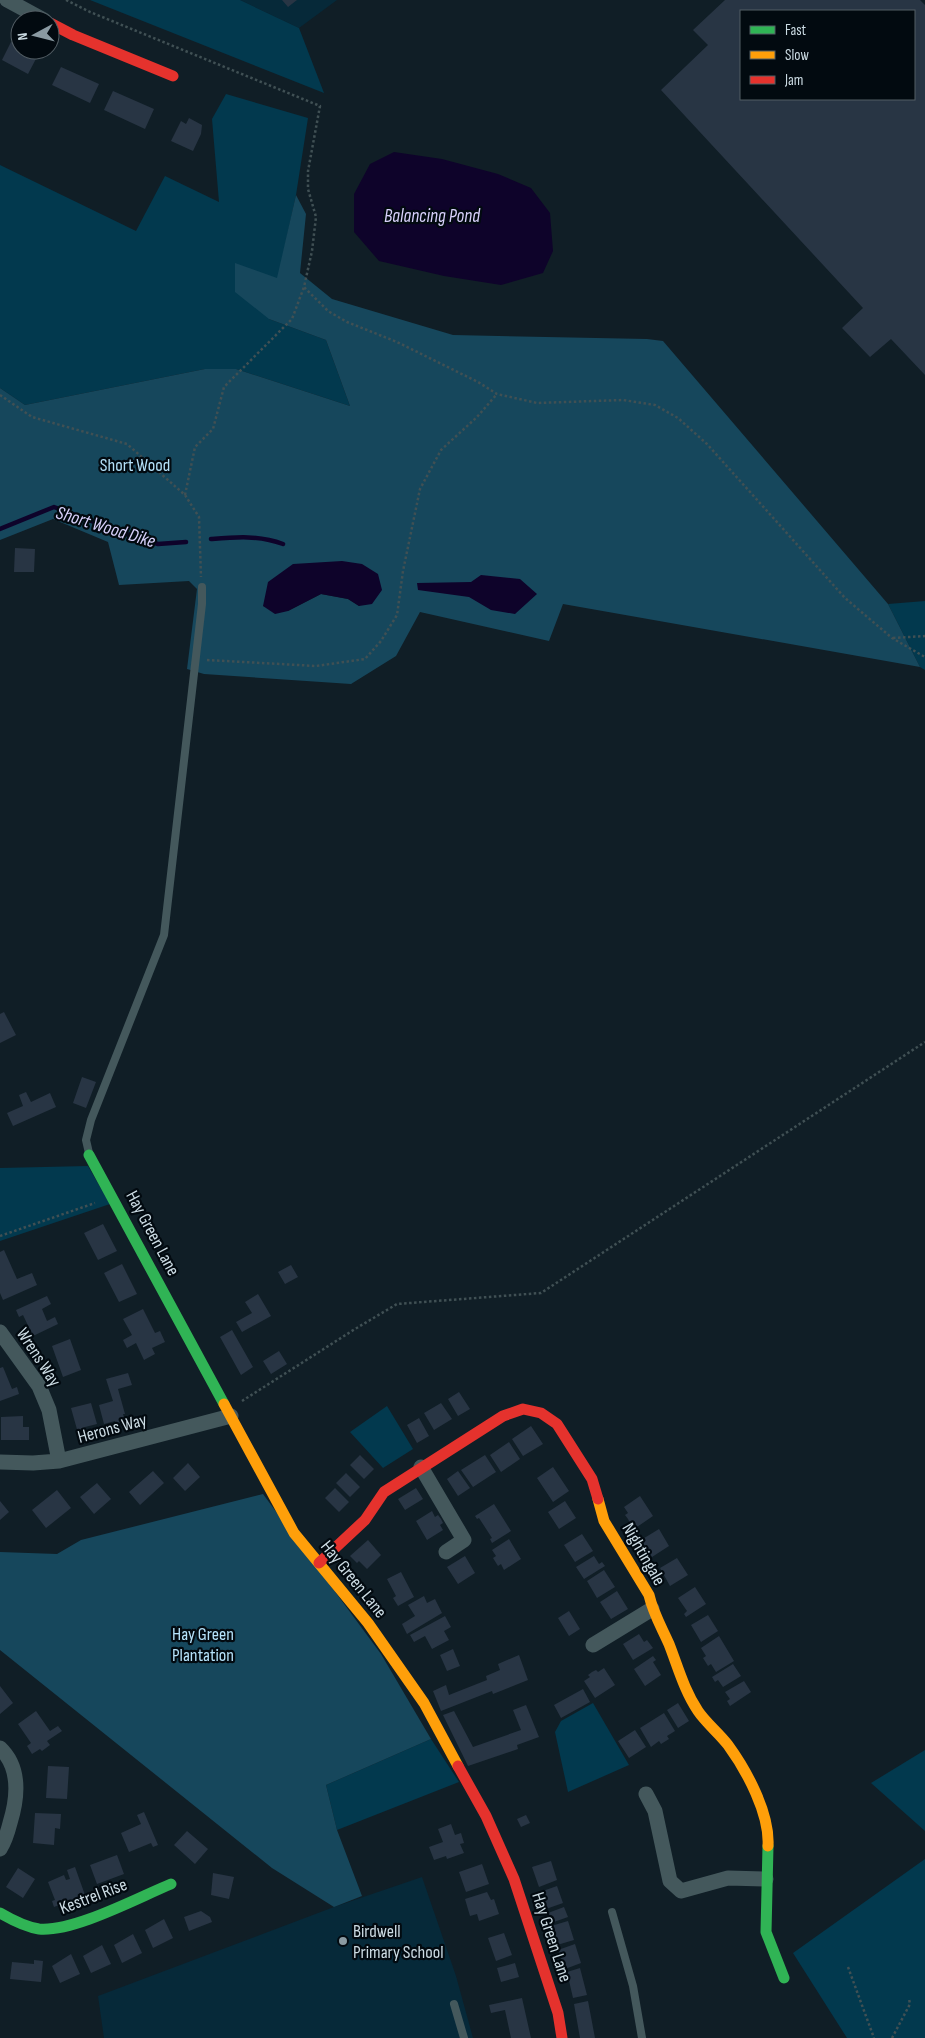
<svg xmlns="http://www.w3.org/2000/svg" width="925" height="2038" font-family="'Sofia Sans Condensed',sans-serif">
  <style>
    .built { fill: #062939 }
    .green { fill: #02394e }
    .forest { fill: #16475c; fill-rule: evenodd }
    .water { fill: #0e032a }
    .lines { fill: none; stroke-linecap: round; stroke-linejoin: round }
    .stream { stroke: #0e032a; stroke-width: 4.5 }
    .building { fill: #283544; fill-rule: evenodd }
    .path { stroke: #405054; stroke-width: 2.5; stroke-dasharray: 2.5 2.5; stroke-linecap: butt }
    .lane { stroke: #44585c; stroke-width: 8 }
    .street { stroke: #44585c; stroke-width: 15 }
    .fast { stroke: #30b455; stroke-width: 11 }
    .slow { stroke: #ff9f0a; stroke-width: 11 }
    .jam { stroke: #e5322d; stroke-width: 11 }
    .poi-dot { fill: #8a9aa2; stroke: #020a10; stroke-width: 2 }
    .labels { text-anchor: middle; stroke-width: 4.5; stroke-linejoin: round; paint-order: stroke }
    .park-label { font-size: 18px; fill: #b5e2fa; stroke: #020a10 }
    .street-label { font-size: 18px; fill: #ccdce4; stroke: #020a10 }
    .poi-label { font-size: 18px; fill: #ccdce4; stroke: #020a10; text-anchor: start }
    .water-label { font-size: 19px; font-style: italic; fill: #d8d1fb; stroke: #020a10 }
  </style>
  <rect width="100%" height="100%" fill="#101e26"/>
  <path class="built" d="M240 0H337L299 28Z
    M422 1877 456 1976 473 2038H104L98 1996 334 1907Z"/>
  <path class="green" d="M90 0H240L299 28 324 93Z
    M226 94 308 118 296 195 269 319 326 340 350 406 236 369H205L25 405 0 388V165L136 231 165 176 219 202 212 119Z
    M925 601V670L920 667 888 604Z
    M88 1166 110 1204 0 1241V1168Z
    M387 1406 413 1449 383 1468 350 1432Z
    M593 1703 629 1765 568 1792 555 1732 561 1721Z
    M431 1739 459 1782 337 1830 326 1785Z
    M925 1750V1831L871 1783Z
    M925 1859V2038H847L793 1953Z"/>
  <path class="forest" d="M296 195 306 214 300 273 332 299 453 335 647 339 663 341 888 604 920 667 563 604 549 641 420 612 396 656 351 684 204 674 187 669 197 589 189 581 119 585 108 542 53 519 0 540V388L25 405 205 369H236L350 406 326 340 269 319 235 292V263L277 278ZM378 574 359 606 348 599 321 594 288 611 263 606Z
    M263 1494 381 1654 431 1739 326 1785 337 1830 362 1896 334 1907 272 1868 0 1650V1552L57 1554 81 1540Z"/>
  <path class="water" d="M394 152 442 159 498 174 531 188 550 213 553 251 543 273 501 285 444 276 379 261 354 232V194L370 164Z
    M342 561 362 564 378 574 382 590 372 604 359 606 348 599 321 594 288 611 275 614 263 606 268 582 293 564Z
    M481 575 520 579 537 594 515 614 491 610 469 597 418 590 417 583 471 582Z"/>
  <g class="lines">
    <path class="stream" d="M0 529 54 507 123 533 158 544 186 542
      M211 539C236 537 259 535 283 544"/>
  </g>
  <path class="building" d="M282 0H297L288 7Z
    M725 0H920L925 5V375L891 339 870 357 842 328 863 308 661 90 708 45 693 30ZM741 11H914V99H741Z
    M11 42 20 46V50H28L38 55 28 74 2 60Z
    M61 67 99 84 90 103 52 85Z
    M113 91 154 109 145 129 104 110Z
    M189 118 202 125 201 134 193 151 171 141 181 121 186 124Z
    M15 548 35 549 34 572H14Z
    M4 1012 16 1035 0 1043V1014Z
    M82 1077 96 1082 86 1108 73 1103Z
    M26 1092 31 1102 50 1093 56 1107 13 1126 7 1113 23 1106 19 1095Z
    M103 1224 117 1251 98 1260 84 1233Z
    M4 1250 17 1279 32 1273 37 1285 3 1300 0 1293V1252Z
    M122 1264 137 1294 119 1302 104 1273Z
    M291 1265 298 1277 285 1284 278 1272Z
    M258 1294 271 1316 242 1332 236 1322 252 1313 245 1302Z
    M47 1296 51 1304 42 1309 47 1321 55 1317 58 1324 33 1336 23 1315 19 1317 16 1310Z
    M143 1309 155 1333 160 1331 165 1342 152 1348 155 1354 144 1360 136 1343 127 1348 123 1340 132 1335 123 1319Z
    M232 1330 253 1367 241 1375 220 1337Z
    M70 1339 81 1370 63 1377 52 1346Z
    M279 1351 287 1364 271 1374 263 1361Z
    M3 1367 12 1389 17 1387 19 1394 0 1401V1368Z
    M128 1373 132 1385 118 1389 125 1414H123L125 1421 116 1424 115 1421 104 1424 99 1405 113 1401 106 1379Z
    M459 1392 470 1409 458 1416 448 1399Z
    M91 1403 97 1424 85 1427 86 1431 78 1433 71 1408Z
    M441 1403 452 1419 434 1430 424 1413Z
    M23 1416V1427H29V1440H1V1417Z
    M419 1418 429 1436 417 1443 407 1425Z
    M531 1426 543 1444 523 1456 512 1439Z
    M509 1442 520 1459 501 1472 490 1455Z
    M360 1455 374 1469 364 1479 350 1465Z
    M485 1455 496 1472 473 1487 461 1470Z
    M188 1463 200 1477 185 1491 173 1478Z
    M553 1467 569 1491 553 1502 537 1478Z
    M153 1471 164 1483 140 1505 129 1492Z
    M458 1471 470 1488 458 1496 447 1479Z
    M346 1473 360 1487 350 1497 336 1483Z
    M97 1483 111 1499 94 1514 80 1497Z
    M335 1488 349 1502 339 1512 325 1498Z
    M416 1488 423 1499 405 1510 398 1499Z
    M57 1490 71 1508 46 1528 32 1510Z
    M640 1496 653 1516 637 1527 633 1521 630 1523 628 1519 625 1515 628 1513 624 1507Z
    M0 1501 9 1512 0 1520Z
    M565 1501 576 1518 559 1529 548 1512Z
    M494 1504 511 1531 492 1543 490 1539 492 1538 479 1518 477 1519 475 1516Z
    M432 1511 435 1517 438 1515 441 1519 443 1523 440 1525 443 1530 427 1540 416 1521Z
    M659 1529 669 1546 652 1557 641 1540Z
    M582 1534 593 1551 575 1562 564 1545Z
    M509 1539 521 1559 504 1570 501 1564 498 1566 493 1558 496 1556 492 1550Z
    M368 1540 381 1555 367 1569 359 1561 357 1563 350 1556Z
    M465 1556 475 1573 458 1584 447 1567Z
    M594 1556 599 1564 602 1562 605 1566 584 1579 576 1567Z
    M677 1558 688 1575 670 1586 660 1568Z
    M604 1570 615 1587 597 1598 587 1581Z
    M401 1572 414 1597 398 1606 393 1598 396 1596 387 1579Z
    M695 1587 706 1604 686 1617 684 1614 687 1611 678 1598Z
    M617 1591 628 1609 611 1619 600 1602Z
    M424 1596 427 1603 435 1599 442 1613 407 1634 402 1624 415 1616 408 1605Z
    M569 1611 580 1629 569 1636 558 1618Z
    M708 1615 718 1631 701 1642 691 1625Z
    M445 1616 451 1627 444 1631 449 1640 432 1649 425 1636 414 1642 410 1635Z
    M639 1634 644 1642 647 1640 653 1648 633 1660 623 1644Z
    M719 1636 734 1661 716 1672 711 1664 708 1666 703 1658 706 1656 701 1648Z
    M453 1649 460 1666 447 1671 440 1655Z
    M519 1655 528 1680 493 1694 492 1691 441 1711 433 1691 446 1685 449 1695 487 1680 486 1676 500 1670 498 1664Z
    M653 1656 656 1660 653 1662 661 1675 645 1686 634 1669Z
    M733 1664 741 1676 723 1687 718 1680 715 1682 712 1677Z
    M604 1668 615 1685 595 1698 584 1681 590 1677 588 1675 592 1672 596 1670 598 1672Z
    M744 1681 751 1692 730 1706 727 1701 730 1699 725 1692Z
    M0 1686 13 1703 0 1714Z
    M583 1689 590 1702 561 1718 554 1705Z
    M678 1703 689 1721 678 1728 667 1710Z
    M526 1705 539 1737 517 1745 518 1749 468 1766 443 1715 454 1711 473 1747 521 1730 513 1710Z
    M36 1711 50 1731 58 1726 62 1731 47 1741 50 1745 42 1751 40 1749 32 1754 27 1746 31 1743 18 1724Z
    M664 1713 675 1731 667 1736 669 1739 661 1744 659 1741 651 1747 640 1728Z
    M635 1730 646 1747 629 1758 618 1741Z
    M48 1766 69 1767 67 1799 46 1798Z
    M144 1812 158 1845 153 1847 151 1843 129 1852 121 1833 141 1824 137 1815Z
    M35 1813 61 1814 60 1829 55 1828 54 1845 33 1843Z
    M526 1815 530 1823 521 1827 517 1819Z
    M451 1824 455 1835 461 1833 464 1843 460 1844 464 1853 447 1859 446 1856 434 1860 429 1847 443 1842 438 1829Z
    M187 1831 208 1849 195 1864 174 1845Z
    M117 1855 124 1874 97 1884 90 1865Z
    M551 1861 557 1880 539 1887 532 1867Z
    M482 1864 489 1884 466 1892 459 1872Z
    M75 1867 85 1895 54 1907 52 1901 55 1900 48 1882 64 1875 66 1880 70 1879 67 1870Z
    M18 1868 35 1879 23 1898 6 1887Z
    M213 1873 234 1877 229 1899 211 1895Z
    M557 1886 563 1903 546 1909 540 1892Z
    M487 1892 491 1900 494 1899 499 1914 479 1921 477 1914 470 1916 465 1899Z
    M564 1907 568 1917 551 1923 548 1913Z
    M201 1911 210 1917 212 1922 189 1931 184 1917Z
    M164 1919 173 1938 153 1948 145 1930Z
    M568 1921 574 1940 557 1945 551 1926Z
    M504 1933 512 1955 496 1961 488 1938Z
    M133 1934 142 1953 122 1963 114 1945Z
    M575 1944 581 1963 565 1969 558 1950Z
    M102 1945 111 1964 91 1973 83 1956Z
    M71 1954 80 1974 60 1983 52 1966Z
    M34 1960 43 1961 41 1982 10 1979 12 1962 34 1964Z
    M515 1963 519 1977 501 1982 497 1968Z
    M580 1968 587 1995 573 1998 567 1972Z
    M522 1998 531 2038H511L505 2010 491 2013 489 2005Z
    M588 2001 595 2038H580L574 2004Z"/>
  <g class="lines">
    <path class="path" d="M66 0 90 12 320 106 308 171V189L316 217 312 251 304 287 328 311 347 322 397 342 478 382 497 394 537 403 623 400 655 405 678 418 707 444 845 598 892 638 925 657
      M0 395 32 417 127 444 185 495 199 517 201 577
      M185 495 195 447 213 429 224 387 292 319 304 287
      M893 638 925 636
      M207 660 316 666 365 659 381 641 397 615 403 571 420 489 441 450 477 417 497 394
      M0 1236 95 1203
      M242 1401 355 1329 397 1304 541 1293 925 1042
      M848 1967 874 2038
      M892 2038 910 2004 909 1999"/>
    <path class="lane" d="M89 1153 86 1140 91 1120 164 935 202 604V587
      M612 1912 633 1986 642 2038
      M454 2004 464 2038"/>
    <path class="street" d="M7 0 44 20
      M0 1332 39 1386 49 1410 59 1461
      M0 1462 33 1463 59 1461 231 1416
      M421 1467 464 1540 446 1552
      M593 1645 652 1609
      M0 1748C21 1768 18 1797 10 1823 8 1831 5 1841 0 1849
      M646 1794 655 1811 670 1881 681 1891 728 1878 766 1879"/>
    <path class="fast" d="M89 1155 224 1404
      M768 1846 766 1932 784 1978
      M0 1913C12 1920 25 1927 39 1929 74 1932 137 1898 171 1884"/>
    <path class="slow" d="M224 1404 294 1533 368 1623 424 1703 458 1766
      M598 1499 604 1521 649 1595C653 1613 662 1628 669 1644 678 1667 684 1690 698 1711 706 1723 719 1733 728 1745 747 1771 770 1814 768 1846"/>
    <path class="jam" d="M50 23 73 35 173 76
      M319 1563 365 1520 384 1492 503 1416 523 1409 541 1413 557 1424 592 1479 598 1499
      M458 1766 486 1816 514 1879 558 2013 562 2038"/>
  </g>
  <circle class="poi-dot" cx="343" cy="1941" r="5"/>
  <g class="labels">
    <g class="park-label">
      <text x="135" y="471">Short Wood</text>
      <text x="203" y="1640">Hay Green<tspan x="203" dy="21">Plantation</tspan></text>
    </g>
    <g class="street-label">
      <text transform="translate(153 1233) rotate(62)" y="6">Hay Green Lane</text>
      <text transform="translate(39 1357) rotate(57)" y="6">Wrens Way</text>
      <text transform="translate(112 1428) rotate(-15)" y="6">Herons Way</text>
      <text transform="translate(644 1554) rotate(60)" y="6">Nightingale</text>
      <text transform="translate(354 1579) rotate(51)" y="6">Hay Green Lane</text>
      <text transform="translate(93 1896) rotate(-21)" y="6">Kestrel Rise</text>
      <text transform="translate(552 1937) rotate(72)" y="6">Hay Green Lane</text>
    </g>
    <g class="poi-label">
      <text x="353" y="1937">Birdwell<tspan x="353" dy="21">Primary School</tspan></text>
    </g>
    <g class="water-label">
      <text x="432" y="222">Balancing Pond</text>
      <text transform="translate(106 526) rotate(17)" y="7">Short Wood Dike</text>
    </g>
  </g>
  <rect x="740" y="10" width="175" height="90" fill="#020a10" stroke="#535e65"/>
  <rect x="750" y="26" width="25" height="8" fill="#30b455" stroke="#535e65"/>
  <text x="785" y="35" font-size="15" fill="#ccdce4">Fast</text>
  <rect x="750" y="51" width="25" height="8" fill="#ff9f0a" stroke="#535e65"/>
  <text x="785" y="60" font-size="15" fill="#ccdce4">Slow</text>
  <rect x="750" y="76" width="25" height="8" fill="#e5322d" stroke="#535e65"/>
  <text x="785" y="85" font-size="15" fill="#ccdce4">Jam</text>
  <g transform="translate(35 35) rotate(263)"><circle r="24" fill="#020a10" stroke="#535e65"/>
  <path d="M0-4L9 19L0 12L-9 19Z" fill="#8a9aa2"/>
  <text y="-8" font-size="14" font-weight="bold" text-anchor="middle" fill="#ccdce4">N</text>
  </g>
</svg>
